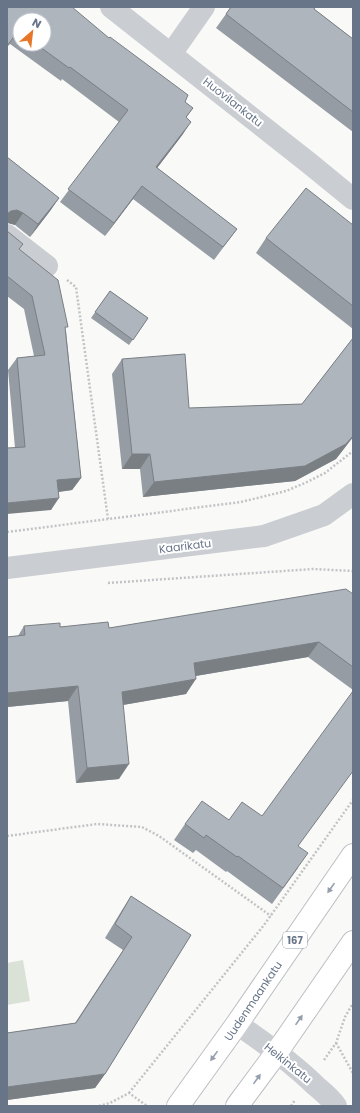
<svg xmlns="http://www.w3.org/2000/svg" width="360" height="1113" font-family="Poppins,sans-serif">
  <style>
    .green { fill: #dae2d8 }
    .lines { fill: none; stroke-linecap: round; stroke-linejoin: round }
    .primary-casing { stroke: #bbbec3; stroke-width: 24 }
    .path { stroke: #c1c3c6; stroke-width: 2.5; stroke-dasharray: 2 2; stroke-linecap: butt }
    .minor { stroke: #cacdd1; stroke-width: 22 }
    .tertiary { stroke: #cacdd1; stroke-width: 22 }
    .primary { stroke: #fff; stroke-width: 22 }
    .wall { fill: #969ca3; fill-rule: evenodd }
    .shaded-wall { fill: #7a7f84 }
    .building { fill: #aeb5bd; stroke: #7a7f84 }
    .oneway { fill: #959eac }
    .labels { text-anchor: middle; stroke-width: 4; stroke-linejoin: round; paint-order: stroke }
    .shield { fill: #fff; stroke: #959eac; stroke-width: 1 }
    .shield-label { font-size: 10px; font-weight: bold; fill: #687589 }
    .street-label { font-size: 11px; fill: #687589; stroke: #fff }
  </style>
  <rect width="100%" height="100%" fill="#f9faf7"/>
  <path class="green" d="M23 960 30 1001 7 1005V963Z"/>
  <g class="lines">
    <g class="primary-casing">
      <path id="primary" d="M178 1106 237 1024 353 855
        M237 1106 277 1052 353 942"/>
    </g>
    <path class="path" d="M67 280 76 287 108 519
      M7 532 241 502 286 491 305 483 325 473 353 451
      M108 583 313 569 353 571
      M7 836 97 824 142 827 159 836 271 916
      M336 1043 353 1073
      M324 1060 336 1043 345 1017 353 1003
      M129 1093 264 925 353 800
      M99 1106 110 1103 129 1093 147 1106
      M291 1106 295 1100"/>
    <path class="minor" d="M111 7 309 163 353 199
      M171 54 204 7
      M7 235 47 266
      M237 1024C265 1043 292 1063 316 1086 323 1092 331 1098 336 1106"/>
    <path class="tertiary" d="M7 568 264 536 324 515 353 494"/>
    <use href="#primary" class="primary"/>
  </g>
  <path class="wall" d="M7 7 185 102 193 108 186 118 183 134 157 168 237 229 214 260 133 199 105 236 60 202 119 122 62 79 61 81 10 44 7 47ZM20 20 44 44H20Z
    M231 7H316L314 9 353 39V132L216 28Z
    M7 157 59 198 50 211 30 237 15 225 8 223H7Z
    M353 225V329L256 253 266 238Z
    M7 231 19 249 66 331 81 478 72 490 59 492 51 510 15 448 8 370 17 358 34 356 24 309 7 296Z
    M110 291 148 318 129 345 91 318Z
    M353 338V437L336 459 295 481 143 497 140 469H122L112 374 122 359 189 408 302 404Z
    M353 594V690L308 657 196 676 186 694 123 705 119 779 76 783 68 701 7 707V637L18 636 24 626 109 628Z
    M262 816 298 846V868L272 904 227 871 226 872 196 850 193 853 174 840 185 824Z
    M131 896 191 935 105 1074 95 1088 7 1100V1033L75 1023 123 950 105 938 122 910Z"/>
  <path class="shaded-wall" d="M191 122 183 134 148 180 156 167Z
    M142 186 133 199 105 236 114 223Z
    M59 198 50 211 30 237 38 224Z
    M17 210 23 213 15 225 8 223H7V214L11 211Z
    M353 436V437L336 459 295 481 143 497 154 482Z
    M132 454H150L140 469H122Z
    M81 478 72 490 49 493 57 480Z
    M59 498 51 510 7 514V503Z
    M319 642 308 657 183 678 194 663Z
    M196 679 186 694 111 707 122 692Z
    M78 686 68 701 7 707V693Z
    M129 764 119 779 76 783 87 768Z
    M105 1074 95 1088 7 1100V1087Z"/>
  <path class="building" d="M7 7H72L109 38 110 37 188 95 185 102 193 108 186 117 191 122 156 167 237 229 223 247 142 186 114 223 68 189 128 110 70 67 69 68 36 44H44V20H20V32L18 31 7 46Z
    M231 7H315L314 9 353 39V112L226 14Z
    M7 157 59 198 38 224 23 213 17 210 11 211 7 214Z
    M306 188 353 225V306L266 238Z
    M7 231 23 244 19 249 58 280 68 327H65L81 478 57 480 59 498 7 503V448L25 447 17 358 45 355 32 296 7 276Z
    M110 291 148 318 133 340 95 312Z
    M353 338V436L346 444 305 466 154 482 150 454H132L122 359 185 354 189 408 302 404Z
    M346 589 353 594V667L319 642 194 663 196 679 122 692 129 764 87 768 78 686 7 693V637L25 635 24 626 60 623V627L108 622 109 628Z
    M353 691V771L298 846 308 853 283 888 238 856 237 857 206 835 204 838 185 824 202 801 229 820 242 802 262 816Z
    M131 896 191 935 105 1074 7 1087V1033L76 1023 132 937 115 924Z"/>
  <defs><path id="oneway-solid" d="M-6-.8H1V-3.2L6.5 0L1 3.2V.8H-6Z"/></defs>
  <g class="oneway">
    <use href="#oneway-solid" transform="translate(331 888) rotate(125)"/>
    <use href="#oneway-solid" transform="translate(299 1020) rotate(-55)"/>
    <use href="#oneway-solid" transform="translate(214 1056) rotate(126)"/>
    <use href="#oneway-solid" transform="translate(257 1079) rotate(-54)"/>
  </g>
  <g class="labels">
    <rect class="shield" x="283" y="932" width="24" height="16" rx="3"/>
    <g class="shield-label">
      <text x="295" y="944">167</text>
    </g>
    <g class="street-label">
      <text transform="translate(233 102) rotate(38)" y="4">Huovilankatu</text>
      <text transform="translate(185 546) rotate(-7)" y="4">Kaarikatu</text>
      <text transform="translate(253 1001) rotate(-56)" y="4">Uudenmaankatu</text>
      <text transform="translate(288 1063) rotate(39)" y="4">Heikinkatu</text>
    </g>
  </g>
  <rect width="360" height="1113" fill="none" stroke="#687589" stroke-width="16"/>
  <g transform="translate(32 32) rotate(28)"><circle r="19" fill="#ffffff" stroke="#c3c8d0"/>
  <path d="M0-3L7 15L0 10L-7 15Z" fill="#e87629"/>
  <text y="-6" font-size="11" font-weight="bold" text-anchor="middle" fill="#687589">N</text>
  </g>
</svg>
